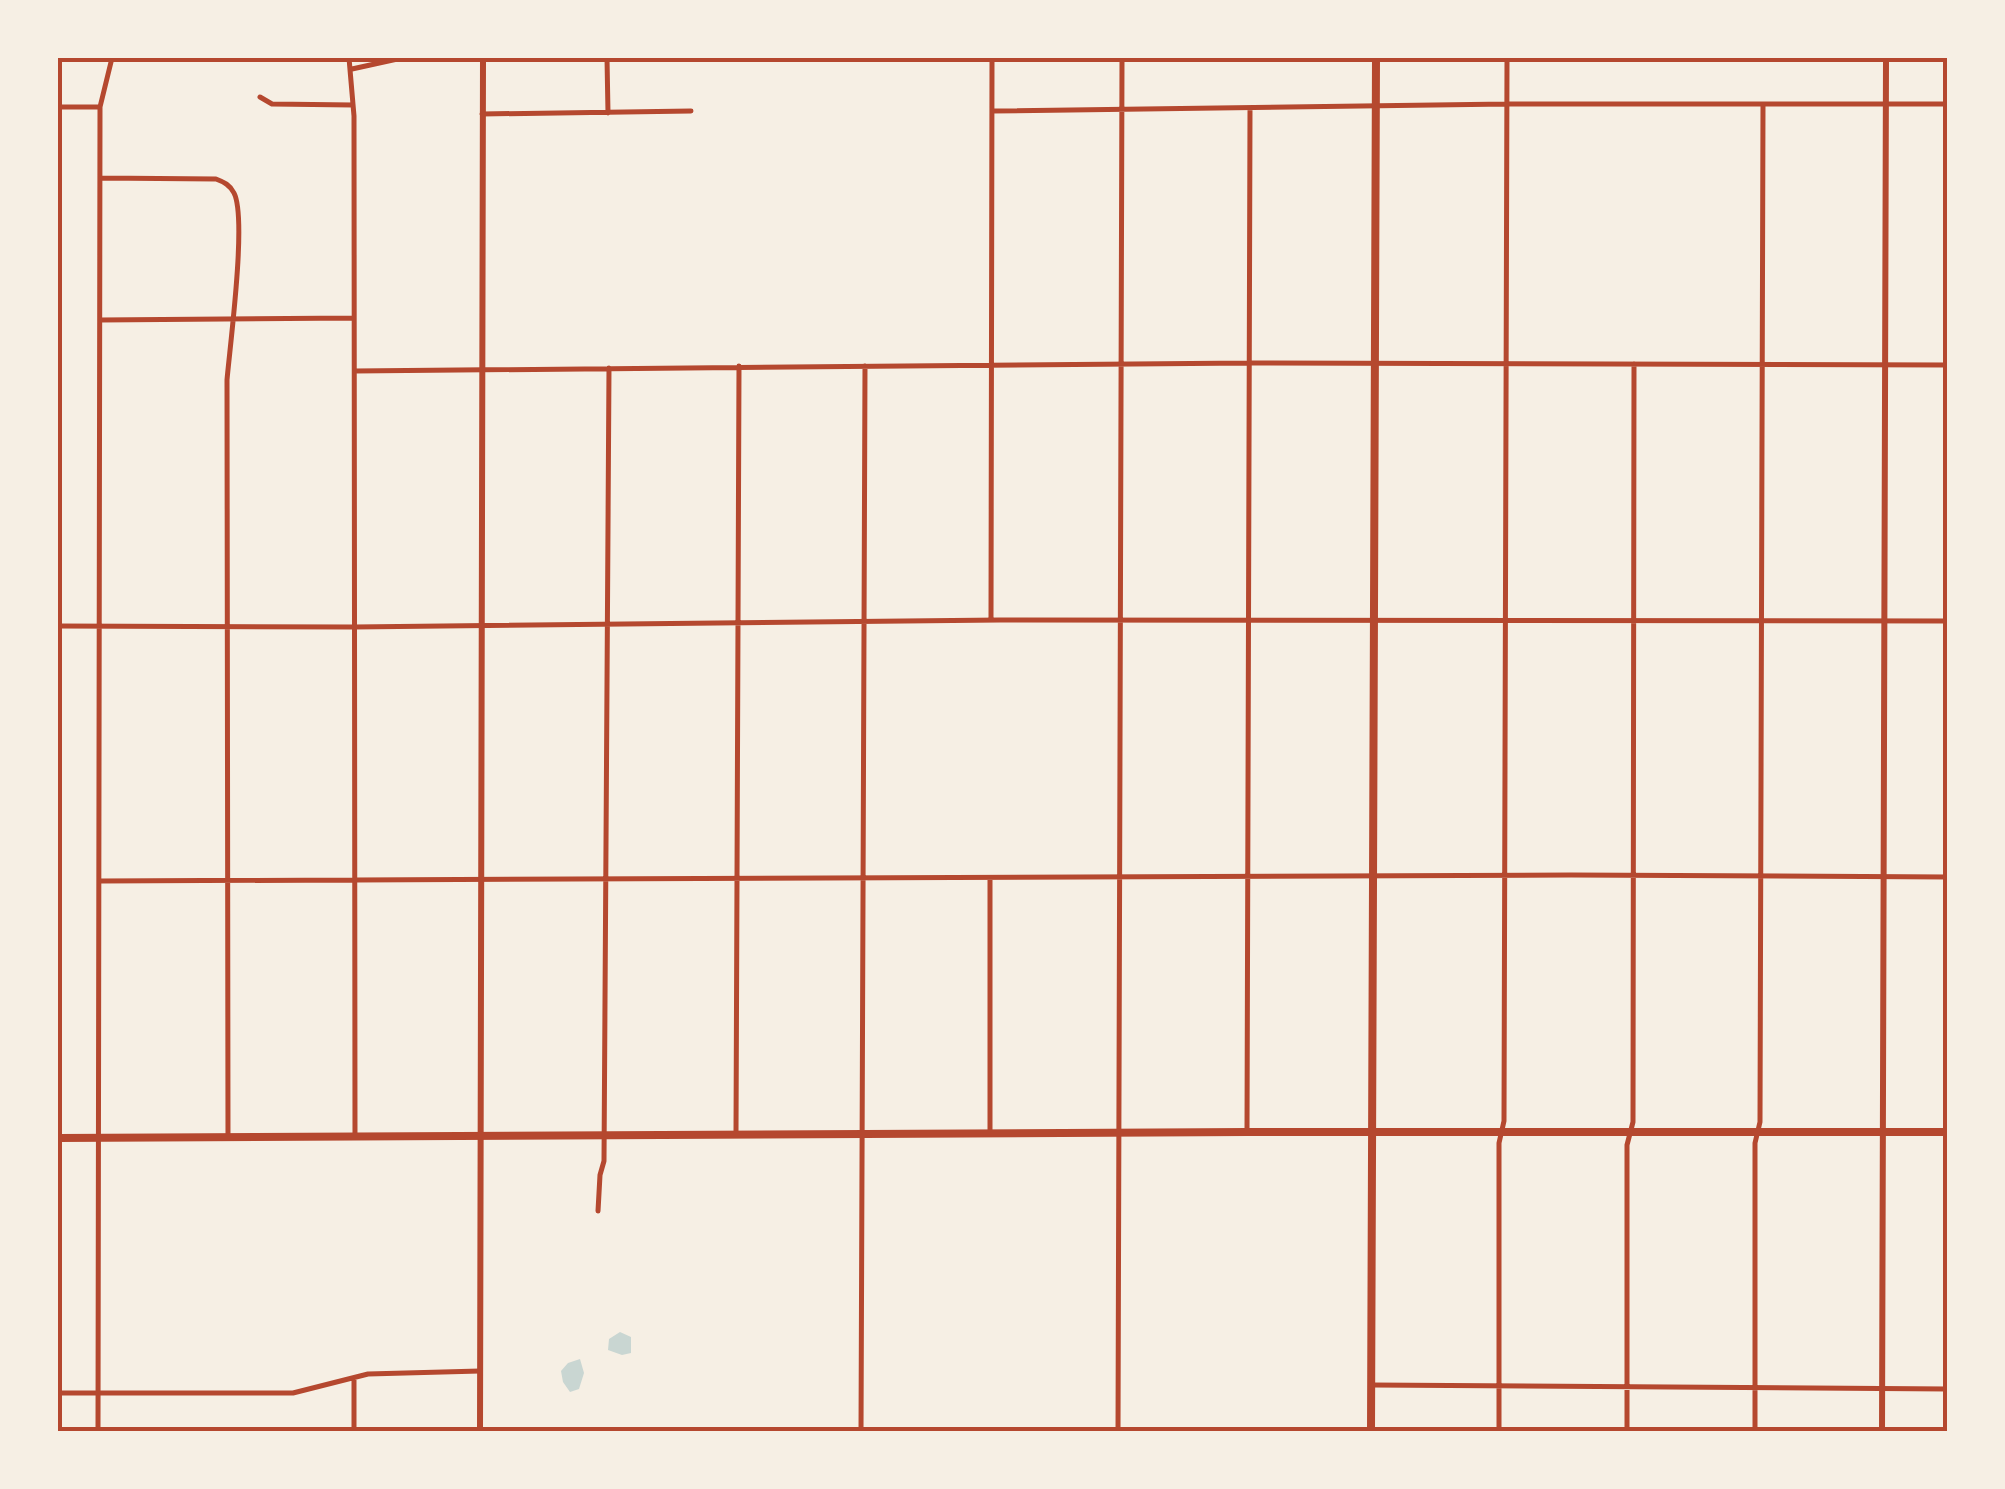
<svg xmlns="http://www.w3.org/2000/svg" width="2005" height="1489" font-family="'IBM Plex Sans',sans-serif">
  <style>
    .water { fill: #c9d6d2 }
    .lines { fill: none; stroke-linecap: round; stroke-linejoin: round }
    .minor { stroke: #b5482f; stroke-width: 5 }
    .tertiary { stroke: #b5482f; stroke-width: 6 }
    .secondary { stroke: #b5482f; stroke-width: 8 }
    .neatline { fill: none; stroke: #b5482f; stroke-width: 4 }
  </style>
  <rect width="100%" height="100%" fill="#f6efe4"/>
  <path class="water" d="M620 1332 631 1337V1353L622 1355 608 1350 609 1339Z
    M580 1359 584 1373 579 1389 570 1392 563 1382 561 1371 568 1363Z"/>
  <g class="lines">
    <path class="minor" d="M349 58 354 116 355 1137
      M607 58 608 113
      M352 69 402 58
      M260 97 272 104 353 105
      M58 107H99
      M992 111 1507 104H1948
      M482 114 691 111
      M100 178 216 179C224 182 230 185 234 193 247 218 230 345 227 380L228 1138
      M100 320 354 318
      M355 371 1249 363 1948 365
      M991 619 992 58
      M58 626 354 627 1000 620 1948 621
      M990 879V1134
      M101 881 1571 875 1948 877
      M1247 1132 1250 108
      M736 1134 739 366
      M598 1211 600 1175 604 1161 609 368
      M1372 1385 1948 1389
      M58 1393H293L368 1374 480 1371
      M98 1432 100 107 112 58
      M354 1432V1379
      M861 1432 865 366
      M1118 1432 1122 58
      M1499 1432V1143L1504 1121 1507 58
      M1627 1432V1145L1633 1122 1634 364
      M1755 1432V1143L1760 1122 1763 104"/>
    <path class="tertiary" d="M480 1432 483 58
      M1882 1432 1886 58"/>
    <path class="secondary" d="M58 1138 1247 1132H1948
      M1371 1432 1376 58"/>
  </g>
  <rect width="2005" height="1489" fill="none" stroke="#f6efe4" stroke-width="120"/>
  <rect x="60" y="60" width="1885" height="1369" class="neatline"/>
</svg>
